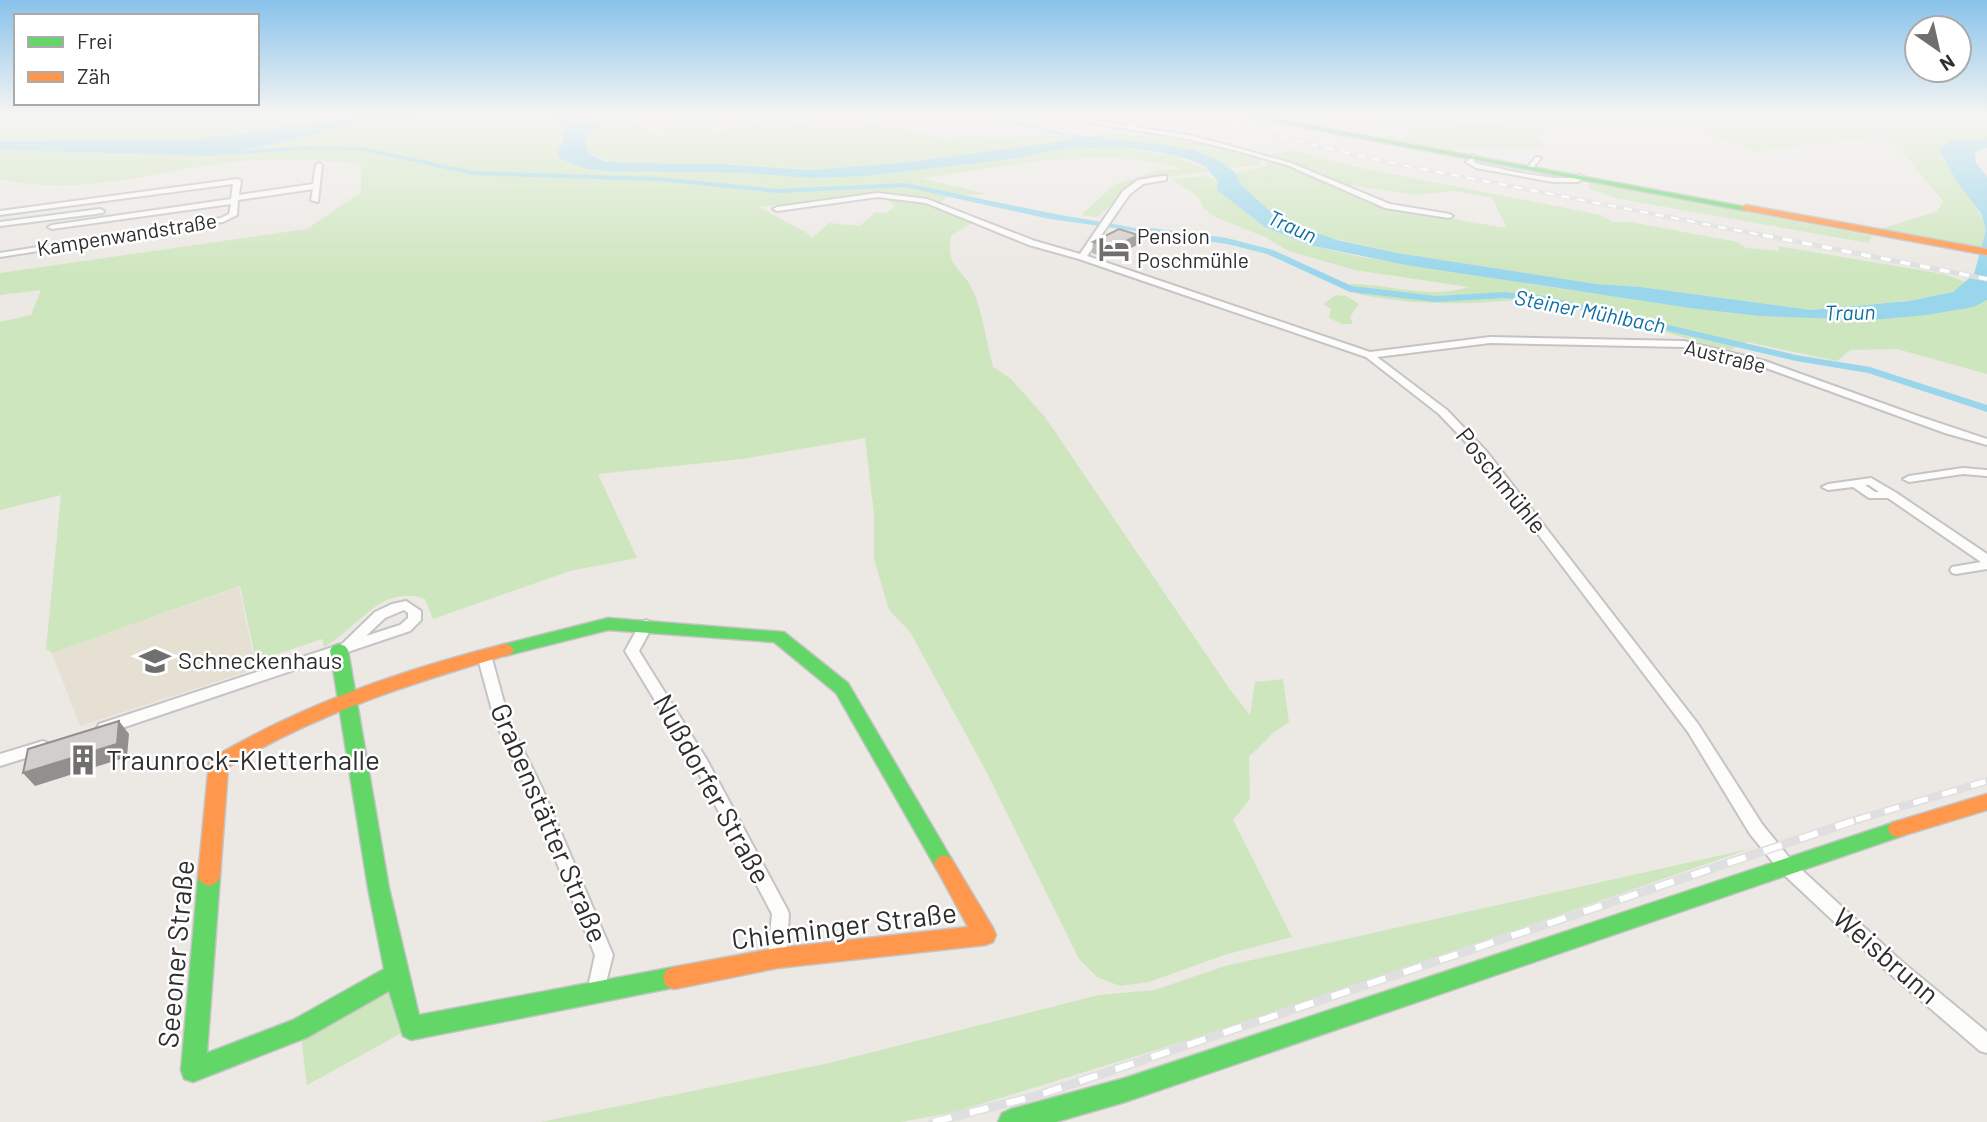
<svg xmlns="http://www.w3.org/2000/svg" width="1987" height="1122" font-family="Barlow,sans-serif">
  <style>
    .education { fill: #e6e0d3 }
    .green { fill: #cee6be }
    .water { fill: #99d6ec }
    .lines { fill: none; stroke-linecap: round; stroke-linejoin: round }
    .canal { fill: #99d6ec; fill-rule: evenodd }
    .street-casing { stroke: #c5c4c5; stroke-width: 4 }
    .fast-casing { stroke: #c5c4c5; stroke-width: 3 }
    .slow-casing { stroke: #c5c4c5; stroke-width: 3 }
    .street { fill: #fcfcfb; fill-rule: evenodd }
    .fast { fill: #63d668; fill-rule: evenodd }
    .slow { fill: #ff974d; fill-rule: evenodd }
    .rail-far3-casing { stroke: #dfdfe1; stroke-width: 4.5 }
    .rail-far2-casing { stroke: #dfdfe1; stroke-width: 5 }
    .rail-far1-casing { stroke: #dfdfe1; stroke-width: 8 }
    .rail-casing { stroke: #dfdfe1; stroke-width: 9 }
    .rail-far3 { stroke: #fff; stroke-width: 2.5; stroke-dasharray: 8; stroke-linecap: butt }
    .rail-far2 { stroke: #fff; stroke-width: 3.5; stroke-dasharray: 10; stroke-linecap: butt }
    .rail-far1 { stroke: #fff; stroke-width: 5; stroke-dasharray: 15; stroke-linecap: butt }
    .rail { stroke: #fff; stroke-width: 6; stroke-dasharray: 19; stroke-linecap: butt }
    .wall { fill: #b4b1af }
    .shaded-wall { fill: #92908e }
    .building { fill: #d1cecb; stroke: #92908e; stroke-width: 2 }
    .labels { text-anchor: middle; stroke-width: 5; stroke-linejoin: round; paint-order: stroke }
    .far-water-label { font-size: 21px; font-style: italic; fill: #0d6fa3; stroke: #fff }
    .far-street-label { font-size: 21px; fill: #2e2e2e; stroke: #fff }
    .far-poi-label { font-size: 21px; fill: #2e2e2e; stroke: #fff; text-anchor: start }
    .street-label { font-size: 24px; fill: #2e2e2e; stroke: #fff }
    .poi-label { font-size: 24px; fill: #2e2e2e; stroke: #fff; text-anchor: start }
    .near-poi-label { font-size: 28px; fill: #2e2e2e; stroke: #fff; text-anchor: start }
    .near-street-label { font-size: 28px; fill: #2e2e2e; stroke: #fff }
  </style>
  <rect width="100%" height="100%" fill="#ece8e4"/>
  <path class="education" d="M239 587 256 669 80 726 52 653Z"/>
  <path class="green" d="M0 116H361L220 137 168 140 0 141Z
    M448 116 547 118 566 127 560 144 627 170 648 172 747 173 812 178 865 176 1005 160 1062 149 1120 147 1174 156 1210 171 1141 181 1097 217 1081 215 1114 185 1159 170 1182 169C1105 144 1000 168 920 178L987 194 949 196 939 203 886 192 759 207 807 233 812 238 829 223 860 226 875 212 887 213 895 206 883 196 926 202 974 221 951 236C945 269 964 268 974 293 983 314 987 345 993 367L1010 378 1045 417 1231 691 1250 715 1255 682 1283 679 1289 722 1274 732 1249 757 1250 799 1233 820 1292 937 1224 955 1149 982 1120 986 1097 977 1079 959 987 773 910 632 889 610 874 559V514L865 438 742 459 598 474 637 558 570 571 433 619 425 599C381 583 357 629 324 647L322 639 256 661 240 586 52 653 46 649 61 495 0 510V322L31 315 41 290 0 295V273L307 229 361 192V164C311 159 262 157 212 165 141 175 71 196 0 179V150L211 156 270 145 363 122Z
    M591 116H630L651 132 663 136 674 116H716L708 135 758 122 769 116H792L793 124 834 127 877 124 947 139 964 136 1010 137 1050 134 1075 139C1002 148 928 165 853 169 809 171 765 165 720 164 677 163 630 171 589 154L584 146 593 116Z
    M1340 116H1449C1463 128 1491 127 1506 116H1600L1635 120 1655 116H1987V138L1973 137 1939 151C1949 170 1985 213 1986 231 1986 236 1984 242 1983 247L1880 229 1938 211 1943 201 1912 163 1882 136 1755 152 1694 127 1685 131 1605 130 1562 127 1534 137 1546 148H1456L1453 152 1383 138 1386 135 1403 138 1413 127Z
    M1097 132 1194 140 1258 156 1262 160 1259 165 1232 168 1211 157 1177 147 1093 137Z
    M1291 150 1352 166 1601 215 1612 222H1630L1738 242 1746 248 1779 251 1778 246 1943 274 1966 282 1953 292 1909 301 1811 310 1641 287 1596 284 1397 253 1306 232 1280 220 1241 185 1236 173 1266 166 1271 159 1293 166 1393 209 1507 228 1492 198 1452 191 1415 195 1342 184 1270 155Z
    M1205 176 1220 183 1218 191 1266 227 1309 245 1361 257 1550 287 1760 316 1974 307 1987 300V374L1897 349 1850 350 1837 361 1747 342 1729 351C1667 333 1602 311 1538 302 1512 298 1489 303 1463 303 1427 304 1393 301 1357 294L1350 284C1391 284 1428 300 1469 287L1355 270 1289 251 1265 237 1215 217 1203 208C1200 192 1183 188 1172 179Z
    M1590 183 1872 236 1868 243 1615 198 1588 188Z
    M1336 295 1346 296 1359 304 1350 317 1353 324H1342L1329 318 1331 309 1323 304Z
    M1749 849 1295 1007 955 1112 901 1122H540L825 1064 1099 995 1155 990 1225 966Z
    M395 975 411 1028 307 1085 300 1029Z"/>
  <path class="water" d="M361 116H466L363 122 270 145 211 156 0 150V141L168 140 220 137Z
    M514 116H593L599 126C588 135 581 140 589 154L604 161 626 163 720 164 812 170 911 162 1093 137 1158 144 1194 150 1222 162 1236 173 1241 185 1280 220 1337 240 1397 253 1596 284 1641 287 1811 310 1909 301 1953 292 1974 274 1986 230 1981 213 1960 186 1939 151 1949 140 1987 138V148L1975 152 1976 163 1987 177V300L1974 307 1926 315 1872 320 1760 316 1690 308 1406 265 1309 245 1265 227 1218 191 1217 186 1219 183 1206 167 1191 160 1159 152 1120 147 1062 149 1005 160 865 176 812 178 747 173 609 171 588 169 560 159 557 154 564 137 560 133 566 128 563 124 547 118Z"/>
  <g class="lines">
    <path class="canal" d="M986 116H996L1067 134 1063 136Z
      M1073 134 1102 140 1103 142 1099 144 1070 138 1069 136Z
      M302 146 363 147 473 171 658 177 778 189 905 183 1050 213 1147 230 1151 228 1227 238 1273 250 1352 286 1436 296 1504 292 1545 296 1796 355 1870 367 1987 405V412L1868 373 1796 361 1545 302 1504 298 1436 302 1350 292 1267 254 1227 244 1050 219 905 187 778 193 658 181 473 175 363 151 302 150 229 155 209 149 213 147 229 151Z"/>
    <g class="street-casing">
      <path id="street" d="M1051 116H1063L1126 125 1146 116H1153L1134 127 1188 135 1234 147 1291 163 1390 204 1449 214 1453 216 1449 218 1385 208 1287 165 1230 149 1188 139Z
        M1158 116H1167L1179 120 1176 122Z
        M1473 155 1476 157 1473 161 1478 164C1498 168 1565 185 1580 175L1584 177 1578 182H1553L1476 168 1466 162Z
        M1536 157 1541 158 1532 169H1528L1527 168Z
        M319 163 322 165 318 202 311 200 313 189 238 200 237 215 223 222 0 257V253L221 218 229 214 231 204 52 229 48 227 52 225 231 199 233 184 0 215V211L237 179 241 181 239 195 313 184 316 165Z
        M1163 176H1166V180L1143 184 1129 195 1087 256 1370 352 1490 337 1684 341 1765 361 1915 415 1987 439V445L1945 433 1758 365 1684 347 1490 343 1377 357 1447 410 1487 452 1698 724 1762 824 1792 861 1901 961 1987 1032V1053L1980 1051 1889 973 1780 871 1750 834 1688 732 1479 456 1439 414 1366 357 1079 259 1029 245 926 203 878 197 777 211 773 209 777 207 878 193 927 199 1035 241 1080 254 1123 191 1138 180Z
        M100 209 104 211 103 213 0 226V222Z
        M1963 468 1987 470V476L1963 474 1909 482 1903 479 1909 476Z
        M1871 478 1895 492 1987 554V569L1956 574 1952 573 1950 570 1952 567 1981 562 1888 498H1869L1853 487 1828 490 1822 487 1828 484ZM1865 485H1869L1879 492H1875Z
        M406 601 421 611V620L410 631 104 734 99 732 97 728 99 724 342 644 375 612 392 604ZM404 610 408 613V618L400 625 366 636 385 618Z
        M646 620 651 622 653 625 639 651 707 760 787 909 789 914 786 958 783 964 777 966 771 964 768 958 772 914 696 768 625 651 641 622Z
        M484 650 489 652 491 655 509 721 542 788 613 955 602 998 596 1001 590 998 587 992 595 955 526 788 495 721 477 655 479 652Z
        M43 741 48 743 50 747 48 751 0 766V754Z"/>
    </g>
    <g class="fast-casing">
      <path id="fast" d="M1244 116H1259L1751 208 1746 211Z
        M608 618 784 632 848 683 951 858 954 864 951 870 944 873 937 870 836 693 774 642 608 630 505 656 499 654 496 650 499 646 505 644Z
        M339 644 345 646 348 650 389 888 419 1015 674 967 682 970 685 978 682 986 411 1040 403 1036 389 991 308 1037 193 1082 184 1079 181 1070 198 877 202 871 209 868 216 871 220 877 207 1053 293 1020 384 969 368 888 330 650 333 646Z
        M1898 821 1905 823 1908 829 1905 835 1125 1102 1056 1122H998L1002 1113 1011 1109 1125 1078Z"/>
    </g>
    <g class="slow-casing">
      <path id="slow" d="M1746 205 1987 249V255L1743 210 1741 208Z
        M505 644 511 646 514 650 511 654C410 684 319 712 228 767L220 877 216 883 209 886 202 883 198 877 209 763 212 758C304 704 402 670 505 644Z
        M1987 794V810L1898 837 1891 835 1888 829 1891 823Z
        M944 855 951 858 993 928 996 935 993 942 985 945 777 968 674 989 666 986 663 978 666 970 674 967 777 948 968 927 934 864 937 858Z"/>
    </g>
    <use href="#street" class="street"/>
    <use href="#fast" class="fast"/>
    <use href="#slow" class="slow"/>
    <g class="rail-far3-casing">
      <path id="rail-far3" d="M1219 116 1275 136 1387 162 1771 237"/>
    </g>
    <g class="rail-far2-casing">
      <path id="rail-far2" d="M1763 235 1987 279"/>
    </g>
    <g class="rail-far1-casing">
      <path id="rail-far1" d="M1856 820 1987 781"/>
    </g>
    <g class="rail-casing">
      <path id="rail" d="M933 1122 1039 1095 1862 818"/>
    </g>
    <use href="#rail-far3" class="rail-far3"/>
    <use href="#rail-far2" class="rail-far2"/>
    <use href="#rail-far1" class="rail-far1"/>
    <use href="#rail" class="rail"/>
  </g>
  <path class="wall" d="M1138 235 1137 245 1109 259 1092 253 1093 242Z"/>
  <path class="shaded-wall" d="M1138 235 1137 245 1109 259 1110 249Z
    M119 721 129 734 127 757 35 786 23 773Z"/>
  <path class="building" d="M1119 229 1138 235 1110 249 1093 242Z
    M119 721 117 744 23 773 28 749Z"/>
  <linearGradient id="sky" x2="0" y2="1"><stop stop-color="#88c2ea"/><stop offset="0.42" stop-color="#f6f5f3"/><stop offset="1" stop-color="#f6f5f3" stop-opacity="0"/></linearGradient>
  <rect width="1987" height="273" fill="url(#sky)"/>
  <defs>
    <g id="hotel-bare" transform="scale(2.415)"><path d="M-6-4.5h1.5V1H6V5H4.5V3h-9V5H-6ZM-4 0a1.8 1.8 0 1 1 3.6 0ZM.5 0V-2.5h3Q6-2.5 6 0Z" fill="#706f6e" stroke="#fff" stroke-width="2.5" paint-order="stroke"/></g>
    <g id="school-bare" transform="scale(2.415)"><path d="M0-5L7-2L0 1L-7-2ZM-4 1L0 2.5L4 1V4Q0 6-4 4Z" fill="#706f6e" stroke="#fff" stroke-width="2.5" paint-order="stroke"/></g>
    <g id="building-bare" transform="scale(2.415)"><path d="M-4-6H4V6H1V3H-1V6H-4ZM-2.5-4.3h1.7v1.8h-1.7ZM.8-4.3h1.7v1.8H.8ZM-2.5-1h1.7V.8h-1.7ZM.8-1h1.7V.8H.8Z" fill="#706f6e" stroke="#fff" stroke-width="2.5" paint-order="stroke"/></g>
  </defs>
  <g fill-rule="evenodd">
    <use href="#hotel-bare" x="1114" y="249"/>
    <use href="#school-bare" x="155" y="661"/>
    <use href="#building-bare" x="83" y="760"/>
  </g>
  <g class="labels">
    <g class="far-water-label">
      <text transform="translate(1292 227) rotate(24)" y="7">Traun</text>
      <text transform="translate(1590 312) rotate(11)" y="7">Steiner Mühlbach</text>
      <text transform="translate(1850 313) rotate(-1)" y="7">Traun</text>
    </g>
    <g class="far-street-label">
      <text transform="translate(127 235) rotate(-9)" y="7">Kampenwandstraße</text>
      <text transform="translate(1725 357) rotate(14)" y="7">Austraße</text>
    </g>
    <g class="far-poi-label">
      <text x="1137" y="244">Pension<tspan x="1137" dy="24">Poschmühle</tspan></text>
    </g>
    <g class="street-label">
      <text transform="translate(1501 481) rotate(51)" y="8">Poschmühle</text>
    </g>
    <g class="poi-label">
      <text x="178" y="669">Schneckenhaus</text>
    </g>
    <g class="near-poi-label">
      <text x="106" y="770">Traunrock-Kletterhalle</text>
    </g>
    <g class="near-street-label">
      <text transform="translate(712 789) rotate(61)" y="10">Nußdorfer Straße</text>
      <text transform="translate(549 823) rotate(67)" y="10">Grabenstätter Straße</text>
      <text transform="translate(844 926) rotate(-7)" y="10">Chieminger Straße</text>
      <text transform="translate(176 954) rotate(-85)" y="10">Seeoner Straße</text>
      <text transform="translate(1886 956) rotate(41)" y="10">Weisbrunn</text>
    </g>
  </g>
  <rect x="14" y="14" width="245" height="91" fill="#ffffff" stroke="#ababab" stroke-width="2"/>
  <rect x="28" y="37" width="35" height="10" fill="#63d668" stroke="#ababab" stroke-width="2"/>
  <text x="77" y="49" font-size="21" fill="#2e2e2e">Frei</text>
  <rect x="28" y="72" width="35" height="10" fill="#ff974d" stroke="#ababab" stroke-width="2"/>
  <text x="77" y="84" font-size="21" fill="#2e2e2e">Zäh</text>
  <g transform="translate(1938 49) rotate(146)"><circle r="33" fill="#ffffff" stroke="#ababab" stroke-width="2"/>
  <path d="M0-5L12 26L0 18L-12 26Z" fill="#706f6e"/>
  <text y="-10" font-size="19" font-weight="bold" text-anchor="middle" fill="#2e2e2e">N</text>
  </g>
</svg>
